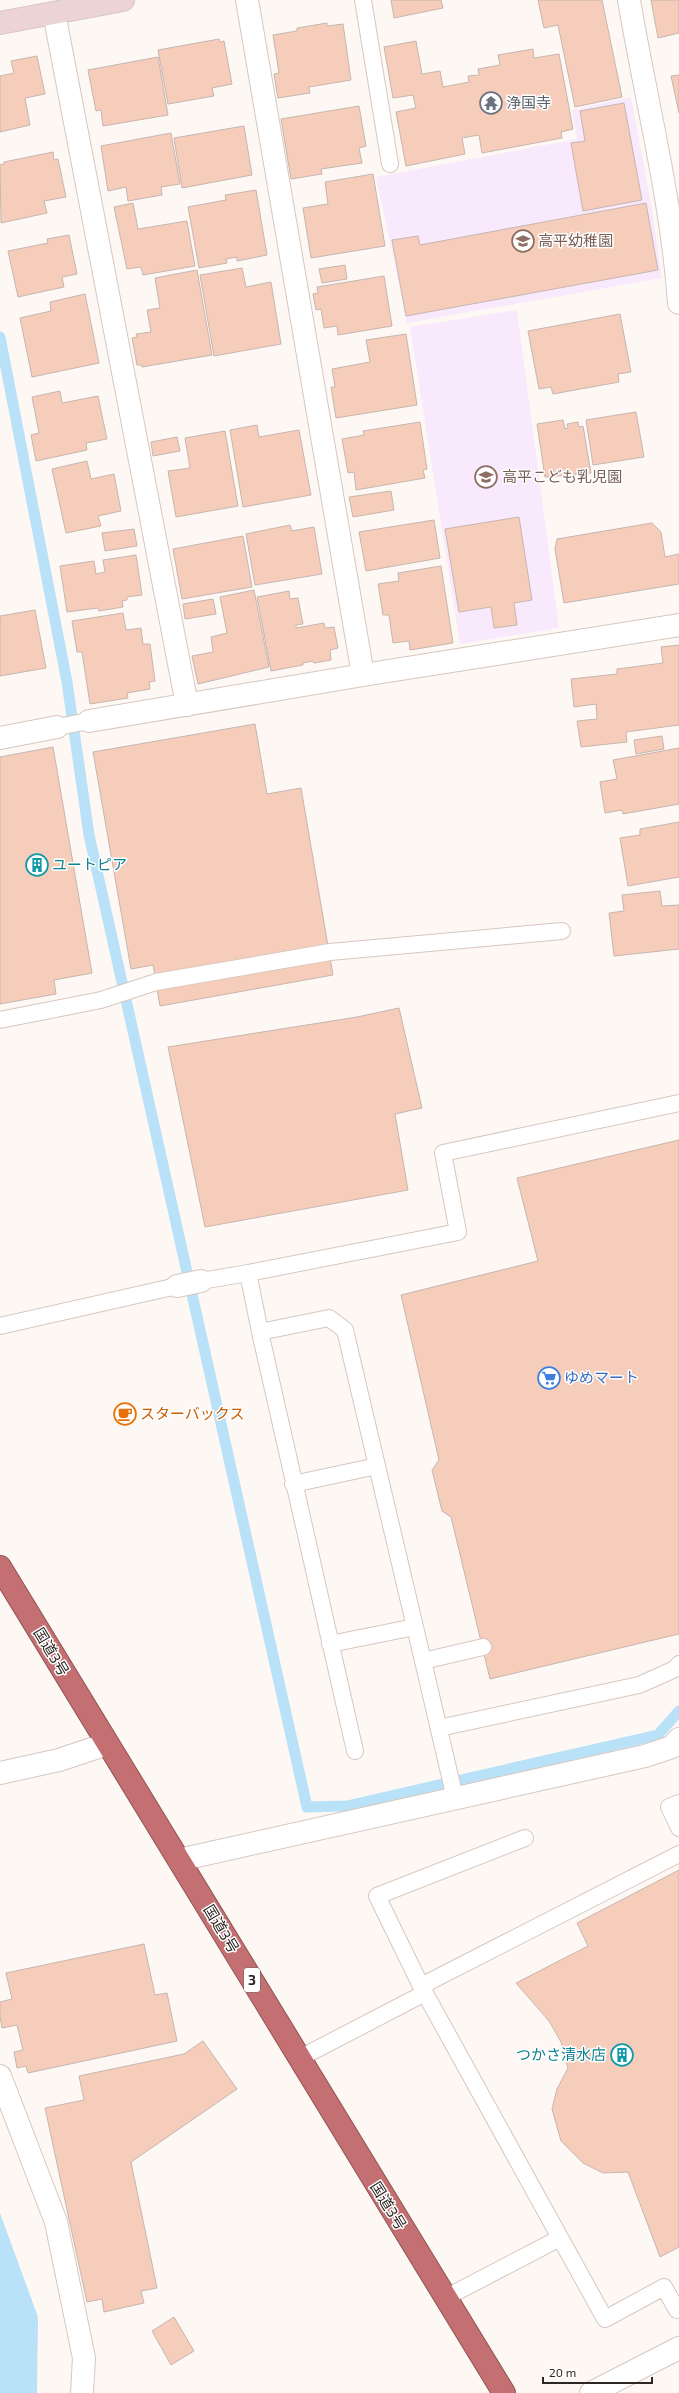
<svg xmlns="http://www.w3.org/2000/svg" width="679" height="2393" font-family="'Exo 2','Noto Sans JP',sans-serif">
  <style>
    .education { fill: #f9e9fc }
    .water { fill: #b9e1f8 }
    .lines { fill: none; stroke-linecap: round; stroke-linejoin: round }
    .stream { stroke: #b9e1f8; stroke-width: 11 }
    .building { fill: #f6cdba; stroke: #c6b6af }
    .lane-casing { stroke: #d7c7bf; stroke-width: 18 }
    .street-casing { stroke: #d7c7bf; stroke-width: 24 }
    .secondary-casing { stroke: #d7c7bf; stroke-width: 24 }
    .highway-casing { stroke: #8f5656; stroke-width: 24 }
    .lane { stroke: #fff; stroke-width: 16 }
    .street { stroke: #fff; stroke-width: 22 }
    .secondary { stroke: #edd4d4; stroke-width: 22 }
    .highway { stroke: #c46f71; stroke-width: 22 }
    .labels { text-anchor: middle; stroke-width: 3; stroke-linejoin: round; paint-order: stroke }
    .shield { fill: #fff; stroke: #6c6865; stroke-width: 1 }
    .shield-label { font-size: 14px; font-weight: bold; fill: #2d2723 }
    .worship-label { font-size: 15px; fill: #5b616d; stroke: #fff; text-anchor: start }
    .education-label { font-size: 15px; fill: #785e54; stroke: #fff; text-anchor: start }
    .culture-label { font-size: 15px; fill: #0d838f; stroke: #fff; text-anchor: start }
    .shop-label { font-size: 15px; fill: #366cbe; stroke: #fff; text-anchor: start }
    .food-label { font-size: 15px; fill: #c56008; stroke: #fff; text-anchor: start }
    .street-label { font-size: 15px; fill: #2d2723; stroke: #fff }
  </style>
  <rect width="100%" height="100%" fill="#fef8f4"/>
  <path class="education" d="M631 97 651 203 662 278 407 323 376 177 577 139 572 110Z
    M517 310 559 628 460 644 410 327Z"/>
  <path class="water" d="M0 2213 38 2317 37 2393H0Z"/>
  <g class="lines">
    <path class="stream" d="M0 337 67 682 89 835 307 1807 347 1806 658 1735 679 1711"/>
  </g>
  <path class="building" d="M391 0H441L443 8 394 18Z
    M538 0H602L622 97 575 107 558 25 544 28Z
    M651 0H679V33L658 38Z
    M327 23V26L343 24 351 80 309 87 310 93 278 98 274 74 279 73 273 35 297 31V28Z
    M219 39 220 42 224 41 232 84 212 88 214 96 168 104 158 50Z
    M416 41 422 74 440 71 443 87 469 82 468 76 479 75 478 69 500 65 498 55 533 49 534 58 559 54 573 129 561 132 562 138 482 153 479 135 462 138 465 154 406 166 396 112 416 108 413 95 393 98 384 47Z
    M37 56 45 94 25 98 30 125 0 132V76L14 73 11 61Z
    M158 57 168 115 103 126 101 110 96 111 88 70Z
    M679 75V113L671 76Z
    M624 103 642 200 583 211 571 143 585 141 580 111Z
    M359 106 366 146 359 148 362 163 321 169 322 174 291 179 281 119Z
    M244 126 252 175 182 188 174 138Z
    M171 133 180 184 161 187 162 195 128 201 126 187 108 191 101 146Z
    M53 152 54 160 58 159 66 197 44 201 47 213 1 223 0 165 4 164V162Z
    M373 174 385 246 311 258 303 208 328 204 325 182Z
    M256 190 267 255 237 261V257L226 259 227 263 199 268 188 207 226 200 225 195Z
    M133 203 138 229 187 221 195 266 143 275 141 267 127 269 114 207Z
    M646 203 658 270 406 316 392 240 418 236 420 245Z
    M69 235 77 274 62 277 64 287 18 297 8 251 48 243 47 239Z
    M345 265 347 279 322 283 319 269Z
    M242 268 246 287 271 282 281 344 214 356 200 275Z
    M197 270 212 355 142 367V365H137L132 338 137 337 136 334 151 332 147 310 160 308 155 278Z
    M384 276 392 326 338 335 337 326 324 328 321 309 316 310 313 294 318 293 317 287Z
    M85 294 99 363 32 377 20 318 51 311 50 302Z
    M620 314 631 372 618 374 619 382 553 394 551 387 539 389 528 331Z
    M406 334 417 405 336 418 331 387H335L332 369 370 362 366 340Z
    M60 391 62 403 98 396 107 439 86 443 87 450 36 461 31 435 39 433 32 397Z
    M636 412 644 457 593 465 586 420Z
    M563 420 565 429 568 428 567 424 578 422 579 427 583 426 591 473 545 477 537 424Z
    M420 422 427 469 423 470 425 478 356 490 354 472 348 473 342 439 364 435 363 431Z
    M257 425 259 437 299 430 311 495 243 507 230 430Z
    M225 431 238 506 176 517 168 471 190 468 185 438Z
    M177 437 180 451 153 456 151 442Z
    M87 461 91 479 114 474 121 511 98 516 101 526 66 533 52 469Z
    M391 491 394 510 353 517 349 497Z
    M519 517 532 600 514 603 517 625 494 628 491 607 459 612 445 529Z
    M434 520 440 558 366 571 359 532Z
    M652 523 661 532 665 557 679 554V584L564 603 555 549 557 539Z
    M290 525 292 531 314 527 322 574 255 585 246 534Z
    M134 529 137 546 105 551 102 533Z
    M243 536 252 587 182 599 173 549Z
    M136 555 142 595 127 597V600L122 601 123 607 99 611 98 608 67 612 60 566 94 561 96 574 105 572 103 560Z
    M441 566 453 643 410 650 409 641 393 643 389 615H383L378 584 399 581 398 573Z
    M254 590 269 667 198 684 192 656 213 652 211 637 227 633 220 597Z
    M289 591 290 599 298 598 303 624 296 625V628L324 623 325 628 334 627 338 648 330 650 331 660 314 663 313 661 303 663V665L271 671 257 597Z
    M213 599 216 614 185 619 183 604Z
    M35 610 46 668 0 676V616Z
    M123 613 126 630 141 628 143 644H150L155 681 149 682 150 689 127 693 128 698 90 704 82 652H77L72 621Z
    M679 645V725L626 732 627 742 581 747 577 721 597 719 596 704 574 707 571 679 617 674V669L663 663 661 647Z
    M255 724 267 794 301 788 333 975 160 1006 153 965 131 969 93 752Z
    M662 736 664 749 636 754 634 740Z
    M53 747 92 973 54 980 56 994 0 1004V757Z
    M679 748V804L623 814 622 810 605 813 600 782 617 779 613 760Z
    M679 822V877L628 886 620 838 640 835V829Z
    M660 891 662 906 679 905V949L614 956 609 913 624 911 622 895Z
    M399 1008 422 1108 395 1114 408 1190 205 1227 168 1047 357 1017Z
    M679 1140V1634L490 1679 451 1517 442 1511 432 1470 439 1460 401 1295 538 1261 517 1178Z
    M679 1870V2247L660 2257 628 2172 603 2173 583 2163 561 2141 552 2109 557 2089 568 2068 561 2042 549 2021 516 1983 588 1946 577 1923Z
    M144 1944 155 1995 167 1993 177 2041 28 2073 26 2066 17 2068 14 2052 23 2050 17 2025 2 2028 0 2017V2002L12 1999 6 1973Z
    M203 2041 237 2089 131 2162 157 2288 141 2291 144 2303 104 2312 102 2299 87 2302 45 2108 84 2100 79 2076 184 2054Z
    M174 2317 194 2351 171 2365 152 2331Z"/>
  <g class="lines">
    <g class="lane-casing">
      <path id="lane" d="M363 0 390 164
        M57 727 89 721
        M0 1020 101 1000 156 982 330 952 562 931
        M248 1273 458 1232 443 1153 679 1103
        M201 1281 248 1273 260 1332
        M0 1326 177 1286
        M293 1484 377 1466 415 1627 330 1644
        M415 1627 423 1661 483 1647
        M423 1661 455 1798
        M439 1728 639 1685 675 1669 679 1664
        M355 1751 260 1332 329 1318 345 1330 377 1466
        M679 1803 669 1807 679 1828
        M525 1838 377 1896 421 1986 679 1854
        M421 1986 605 2319 664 2287 677 2310 679 2309
        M298 2059 425 1993
        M445 2298 560 2238"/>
    </g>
    <g class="street-casing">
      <path id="street" d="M247 0 363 675 679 625
        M629 0C646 101 672 201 679 303
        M54 13 187 705
        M89 721 363 675
        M0 738 57 727
        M177 1286 201 1281
        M0 1773 59 1760 107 1744
        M179 1860 645 1756 672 1747 679 1739
        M0 2076 56 2222 84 2358 82 2393
        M591 2393 679 2348"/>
    </g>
    <g class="secondary-casing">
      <path id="secondary" d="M0 23 123 0"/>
    </g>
    <g class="highway-casing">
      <path id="highway" d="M0 1567 504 2393"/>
    </g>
    <use href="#lane" class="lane"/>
    <use href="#street" class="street"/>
    <use href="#secondary" class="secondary"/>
    <use href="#highway" class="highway"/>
  </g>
  <defs>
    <g id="temple-ring" transform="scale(1.15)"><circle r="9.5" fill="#fff" stroke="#6b7280" stroke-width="1.5"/><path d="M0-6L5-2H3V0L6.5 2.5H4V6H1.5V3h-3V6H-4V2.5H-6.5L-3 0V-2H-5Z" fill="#6b7280"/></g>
    <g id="school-ring" transform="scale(1.15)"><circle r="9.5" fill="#fff" stroke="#8d6e63" stroke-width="1.5"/><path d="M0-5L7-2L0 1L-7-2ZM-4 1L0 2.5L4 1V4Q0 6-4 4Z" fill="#8d6e63"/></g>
    <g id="building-ring" transform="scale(1.15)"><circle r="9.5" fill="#fff" stroke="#0f9aa8" stroke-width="1.5"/><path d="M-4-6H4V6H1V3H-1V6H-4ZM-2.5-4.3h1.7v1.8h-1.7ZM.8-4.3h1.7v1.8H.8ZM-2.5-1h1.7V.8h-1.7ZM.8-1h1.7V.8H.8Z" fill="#0f9aa8"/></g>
    <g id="supermarket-ring" transform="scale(1.15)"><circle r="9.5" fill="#fff" stroke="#3f7fe0" stroke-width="1.5"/><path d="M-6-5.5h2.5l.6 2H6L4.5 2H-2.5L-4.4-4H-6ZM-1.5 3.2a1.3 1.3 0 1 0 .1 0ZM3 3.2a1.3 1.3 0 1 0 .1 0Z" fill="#3f7fe0"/></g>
    <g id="cafe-ring" transform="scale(1.15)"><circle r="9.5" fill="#fff" stroke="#e8710a" stroke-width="1.5"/><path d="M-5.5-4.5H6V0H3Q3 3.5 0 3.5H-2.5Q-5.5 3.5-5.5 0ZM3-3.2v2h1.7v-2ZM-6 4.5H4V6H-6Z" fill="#e8710a"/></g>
  </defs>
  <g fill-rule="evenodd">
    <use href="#temple-ring" x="491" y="103"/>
    <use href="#school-ring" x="523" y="241"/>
    <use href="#school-ring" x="486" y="477"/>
    <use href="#building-ring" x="37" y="865"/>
    <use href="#supermarket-ring" x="549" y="1378"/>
    <use href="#cafe-ring" x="125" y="1414"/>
    <use href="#building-ring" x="622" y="2055"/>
  </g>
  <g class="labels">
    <rect class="shield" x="244" y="1968" width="16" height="24" rx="3"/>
    <g class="shield-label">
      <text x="252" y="1985">3</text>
    </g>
    <g class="worship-label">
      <text x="506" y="108">浄国寺</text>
    </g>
    <g class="education-label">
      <text x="538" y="246">高平幼稚園</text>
      <text x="502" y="482">高平こども乳児園</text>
    </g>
    <g class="culture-label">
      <text x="52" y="870">ユートピア</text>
      <text x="606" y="2060" text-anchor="end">つかさ清水店</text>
    </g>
    <g class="shop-label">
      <text x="564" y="1383">ゆめマート</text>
    </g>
    <g class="food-label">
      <text x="140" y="1419">スターバックス</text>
    </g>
    <g class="street-label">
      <text transform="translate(51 1652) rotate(59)" y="5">国道3号</text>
      <text transform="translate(221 1929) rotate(59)" y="5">国道3号</text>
      <text transform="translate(388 2206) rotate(58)" y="5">国道3号</text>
    </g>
  </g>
  <path d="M543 2377v6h109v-6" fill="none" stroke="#2d2723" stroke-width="2"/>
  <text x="549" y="2377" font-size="12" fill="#2d2723" stroke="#ffffff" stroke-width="3" paint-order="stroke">20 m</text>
</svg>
